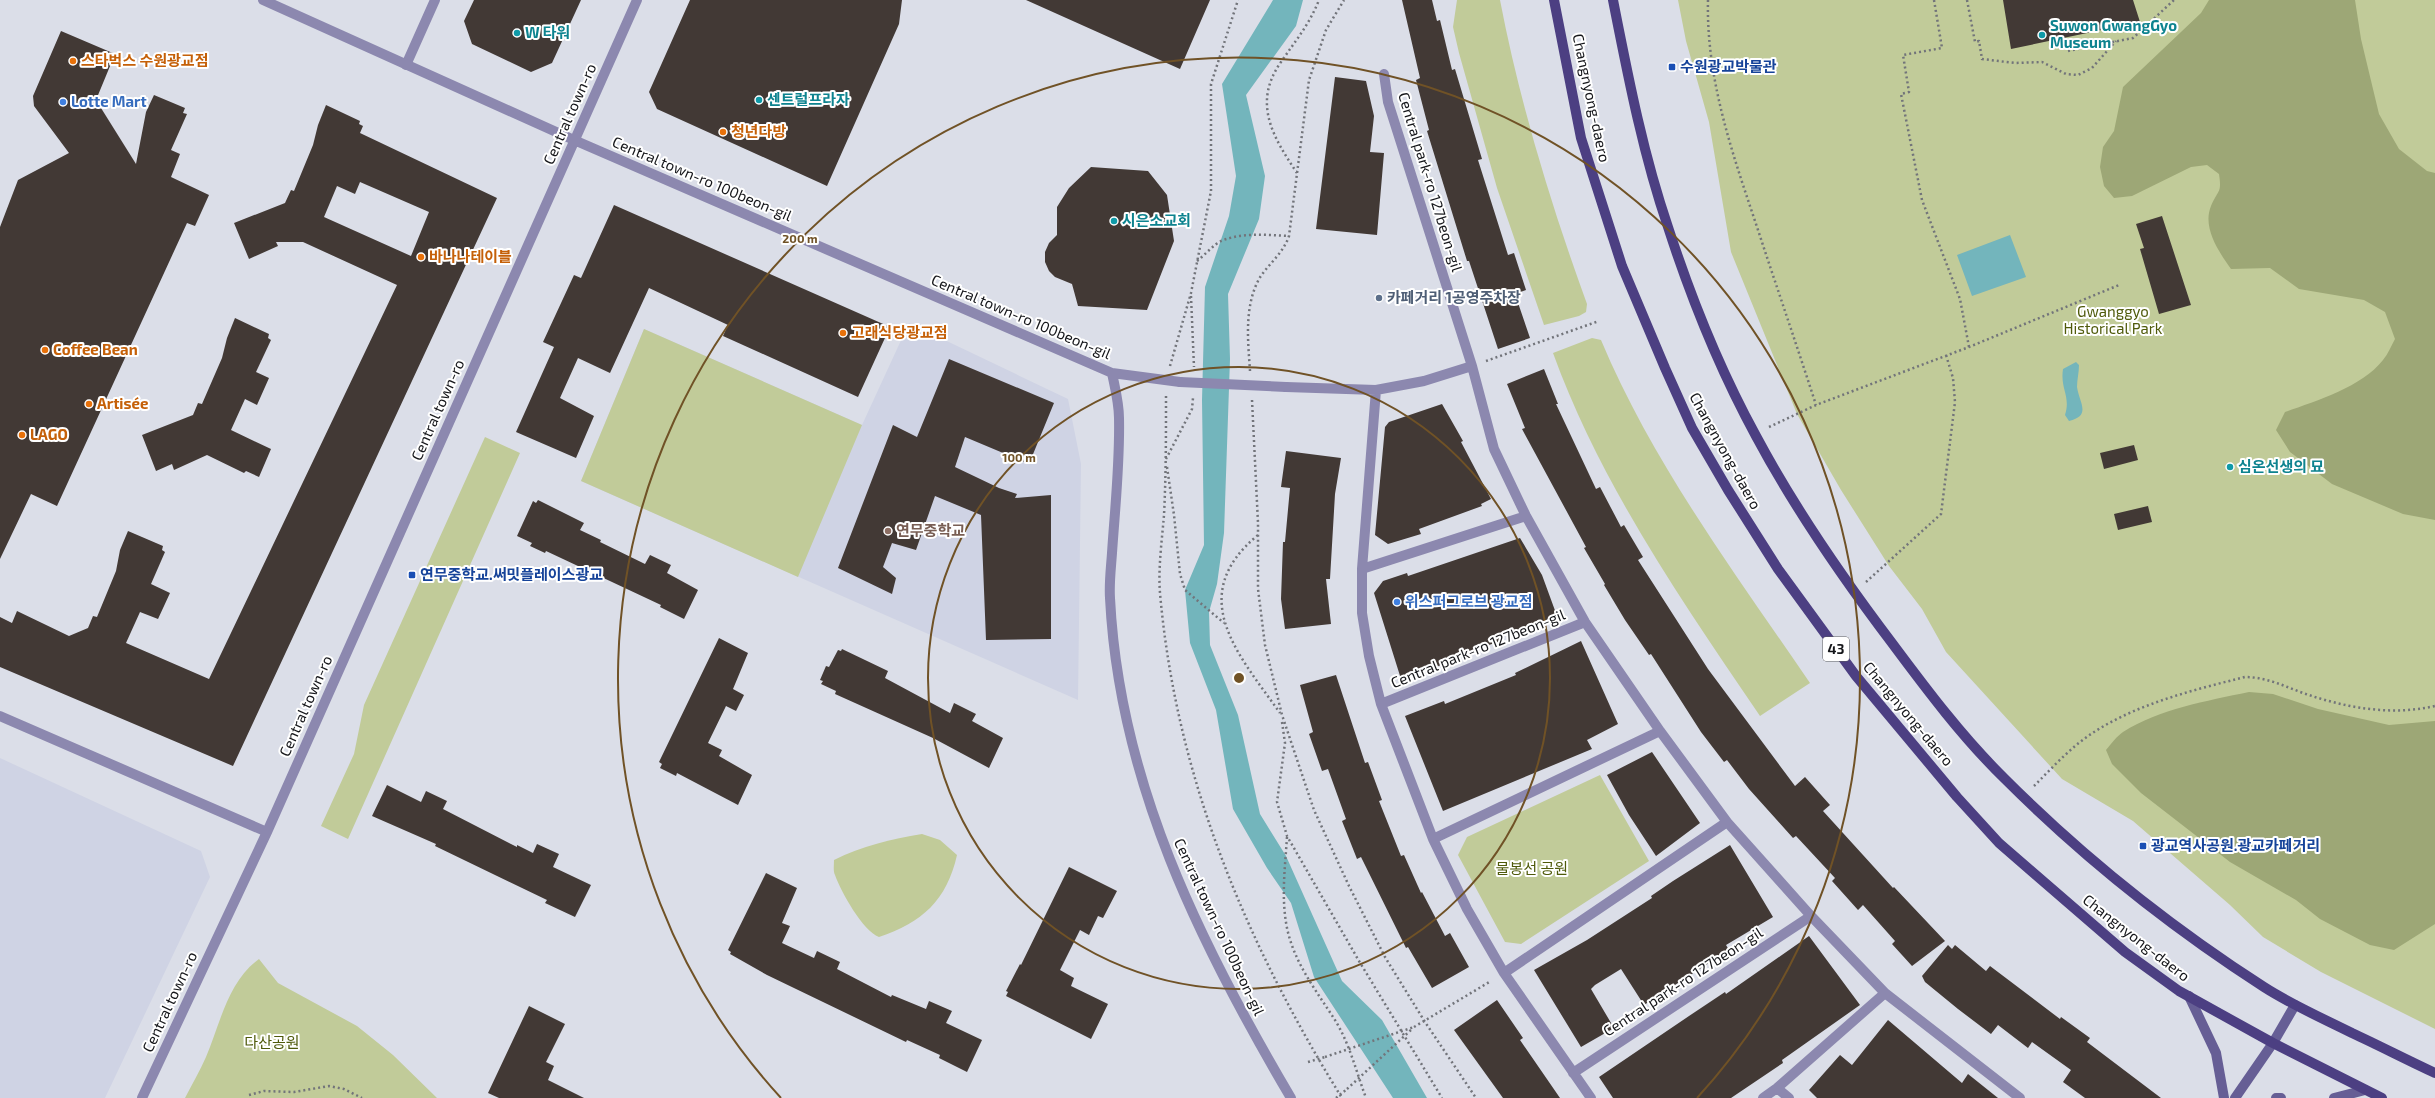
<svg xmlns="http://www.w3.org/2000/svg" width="2435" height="1098" font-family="'Exo 2','Noto Sans KR',sans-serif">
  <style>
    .built { fill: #cfd3e4 }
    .green { fill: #c1cb99 }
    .forest { fill: #9da776 }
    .water { fill: #73b5bc }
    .building { fill: #423935; fill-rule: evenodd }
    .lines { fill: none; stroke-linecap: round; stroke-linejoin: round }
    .path { stroke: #72747a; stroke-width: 2.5; stroke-dasharray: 2 3; stroke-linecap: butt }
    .lane { stroke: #8c88af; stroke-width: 10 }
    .street { stroke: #8c88af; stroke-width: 10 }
    .secondary { stroke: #665e95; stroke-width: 10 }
    .primary { stroke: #4c3f82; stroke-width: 10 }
    .path-bridge { stroke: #72747a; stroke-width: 2.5; stroke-dasharray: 2 3; stroke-linecap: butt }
    .street-bridge { stroke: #8c88af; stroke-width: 10 }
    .ring { fill: none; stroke: #705226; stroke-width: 2 }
    .culture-dot { fill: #0f9aa8; stroke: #fff; stroke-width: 1.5 }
    .food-dot { fill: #e8710a; stroke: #fff; stroke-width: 1.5 }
    .transit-dot { fill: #1a4fb4; stroke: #fff; stroke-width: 1.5 }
    .shop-dot { fill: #3f7fe0; stroke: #fff; stroke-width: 1.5 }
    .service-dot { fill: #5c6f8a; stroke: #fff; stroke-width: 1.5 }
    .education-dot { fill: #8d6e63; stroke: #fff; stroke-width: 1.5 }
    .labels { text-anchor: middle; stroke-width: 4; stroke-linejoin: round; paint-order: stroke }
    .shield { fill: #fff; stroke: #5b5c5f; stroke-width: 1 }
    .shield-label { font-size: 14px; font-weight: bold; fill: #15161a }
    .culture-label { font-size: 15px; font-weight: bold; fill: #0d838f; stroke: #fff; text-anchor: start }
    .food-label { font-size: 15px; font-weight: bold; fill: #c56008; stroke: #fff; text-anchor: start }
    .transit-label { font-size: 15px; font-weight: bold; fill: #164399; stroke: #fff; text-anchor: start }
    .street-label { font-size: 15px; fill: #15161a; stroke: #fff }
    .shop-label { font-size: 15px; font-weight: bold; fill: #366cbe; stroke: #fff; text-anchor: start }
    .service-label { font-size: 15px; font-weight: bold; fill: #4e5e75; stroke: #fff; text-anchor: start }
    .park-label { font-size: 15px; fill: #4f5a0a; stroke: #fff }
    .education-label { font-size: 15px; font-weight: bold; fill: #785e54; stroke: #fff; text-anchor: start }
    .centre { fill: #705226; stroke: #fff; stroke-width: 2 }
    .ring-label { font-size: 12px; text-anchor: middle; font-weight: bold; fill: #705226; stroke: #fff; stroke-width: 4; stroke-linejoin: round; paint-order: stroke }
  </style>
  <rect width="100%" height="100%" fill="#dbdee8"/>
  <path class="built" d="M909 323 1068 399 1081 464 1078 700 581 481 644 329 862 425Z
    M0 758 201 851 210 877 105 1098H0Z"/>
  <path class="green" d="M1457 0H1500C1520 104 1551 205 1587 304L1586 312 1579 316 1544 325 1497 188 1459 53 1453 27Z
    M1678 0H2435V1029L2321 972 2263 937 2230 905 2133 821 2062 779 1946 652 1922 609 1889 566 1841 490 1797 414 1731 252 1709 122 1686 41Z
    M644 329 862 425 798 577 581 481Z
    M1592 338 1601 340C1653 464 1735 573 1810 683L1760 716C1682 601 1601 485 1553 353Z
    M485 437 520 453 348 839 321 826 354 754 364 705Z
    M1600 775 1649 861 1521 944 1505 942 1458 855 1467 837Z
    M922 834 940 840 957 855C947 900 922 923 879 937 863 931 841 892 835 875 833 871 834 865 834 860 862 846 891 839 922 834Z
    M259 959 278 983 357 1026 393 1055 437 1098H185C192 1084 200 1071 206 1057 220 1024 228 981 259 959Z"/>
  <path class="forest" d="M2209 0H2355L2361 39 2379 114 2399 149 2427 171 2435 173V520L2403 514 2332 484 2290 452 2276 430 2285 412C2316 401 2362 387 2383 360 2388 354 2391 346 2395 339L2385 312 2364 300 2299 289 2270 268 2231 269C2219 252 2202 228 2211 206 2218 189 2222 194 2219 174L2207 165 2191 167 2132 196 2114 198 2104 186 2100 167 2103 147 2114 131 2123 87 2201 13Z
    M2249 692 2273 694 2318 709 2389 725 2435 721V924L2394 950 2370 945 2320 919 2296 900 2230 862 2141 793 2112 764 2106 750C2111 744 2117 736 2123 732 2160 709 2206 701 2249 692Z"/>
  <path class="water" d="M1273 0H1303L1296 26 1246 95 1265 176 1259 219 1228 294 1230 359 1224 533 1217 584 1209 612 1210 645 1238 715 1260 814 1286 856 1342 981 1382 1020 1427 1098H1393L1314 977 1291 903 1267 868 1233 809 1216 710 1190 643 1185 590 1204 545 1202 400 1205 287 1229 216 1236 176 1222 84Z
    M2010 235 2026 277 1972 296 1957 255Z
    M2076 362 2079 365C2079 372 2077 380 2077 387 2079 402 2092 416 2069 421L2065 415C2071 396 2060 389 2063 369Z"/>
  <path class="building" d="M474 0H581L552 63 531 72 472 44 464 21Z
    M690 0H902L899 24 827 186 657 109 649 92Z
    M1026 0H1210L1180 69Z
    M1402 0H1432L1437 21 1440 20 1452 70 1455 69 1482 159 1478 160 1508 255 1514 253 1526 290 1515 294 1530 338 1498 349 1469 261H1467L1427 131 1429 130 1416 80 1420 78Z
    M2003 0H2133L2140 22 2011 49Z
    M61 31 115 54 96 100 136 164 146 112 154 95 185 108 183 113 187 114 171 150 180 154 171 177 209 195 195 226 187 223 57 506 31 494 0 559V227L18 180 69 153 34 106 33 96Z
    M1335 77 1366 81 1374 116 1370 152 1384 153 1377 235 1316 229Z
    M326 105 360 121 359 124 363 126 360 133 497 198 233 766 0 667V617L12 623 17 611 69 636 88 628 93 616 97 617 116 571 120 550 128 531 163 546 162 550 165 552 151 584 170 593 158 619 140 612 126 643 209 679 397 285 303 242H276L278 246 249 259 234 223 285 203 291 190 294 191 313 145 318 125ZM360 182 429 212 411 256 324 217 337 186 355 194Z
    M1091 167 1148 171 1167 195 1174 241 1147 310 1078 306 1072 284 1055 277 1049 271 1045 262V252L1049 243 1057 235V207L1069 188Z
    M614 205 890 327 858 397 723 336 728 325 649 288 610 373 578 358 560 398 594 416 576 458 516 432 554 347 543 342 574 275 581 278Z
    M2162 216 2191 305 2159 314 2140 249 2144 248 2136 224Z
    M235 318 269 334 268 338 271 340 256 372 269 378 257 405 245 399 231 430 271 449 259 477 246 471 244 473 207 455 174 470 172 464 156 471 142 435 193 415 198 403 202 404 222 358 227 338Z
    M949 359 1054 403 1029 464 965 437 955 467 999 488 1017 494 1015 498 1051 495V639L986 640 981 515 935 496 916 550 892 543 883 567 896 578 892 594 838 568 893 425 917 437Z
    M1544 369 1558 404H1556L1596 489 1600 487 1621 527 1624 525 1643 557 1638 560 1708 669 1795 786 1805 777 1830 805 1823 811 1893 888 1894 887 1945 941 1912 966 1892 944 1895 941 1863 905 1858 910 1832 881 1835 878 1796 836 1793 838 1749 789 1727 760 1724 762 1701 732 1651 654 1649 655 1625 620 1604 585 1605 584 1584 548 1586 547 1522 429 1525 428 1507 384Z
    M1442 404 1463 441 1461 442 1491 499 1481 504 1482 506 1419 529 1421 534 1388 544 1375 535 1385 427 1389 422Z
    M2134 445 2138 460 2104 469 2100 453Z
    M1286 451 1341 458 1335 494 1330 579H1326L1331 624 1285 629 1281 599 1283 542H1285L1290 488 1281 487Z
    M538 500 584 523 580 530 601 540 600 542 645 564 650 555 671 565 667 573 698 590 684 619 660 607 661 605 546 551 545 553 530 546 532 543 517 536 533 501 536 503Z
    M2148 506 2152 522 2118 530 2114 514Z
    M1520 538 1542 575 1557 616 1500 637 1501 641 1446 659 1447 663 1401 679 1374 593 1383 581 1407 573 1408 576Z
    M719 638 748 653 733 689 744 695 736 711 726 706 708 743 722 750 719 756 752 775 738 805 677 773 676 776 660 768 662 764 659 762Z
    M1581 641 1618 724 1587 740 1592 749 1443 811 1405 716 1444 701 1445 704 1516 675 1515 673Z
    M842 649 888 671 885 678 950 713 954 703 976 714 972 721 1003 738 989 768 933 738 835 694 836 691 821 684 823 681 820 680 826 666 829 667 838 650 841 651Z
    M1336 675 1365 763 1368 762 1382 800 1379 801 1401 856 1404 855 1421 893 1422 892 1445 936 1450 933 1469 967 1432 988 1408 947 1406 948 1361 857 1357 859 1342 821 1346 819 1328 769 1322 771 1309 734 1313 732 1300 685Z
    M1652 752 1700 823 1656 856 1629 815 1607 775Z
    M387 785 421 802 426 791 447 801 443 809 517 847V845L533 853 537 844 559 854 553 867 591 885 575 917 545 903 547 900 435 846 436 844 372 816Z
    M1730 845 1773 917 1726 945 1729 950 1644 1005 1621 969 1595 985 1591 989 1614 1028 1581 1047 1534 970 1587 940 1652 898 1651 896 1673 881Z
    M1069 867 1117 891 1103 918 1098 916 1089 935 1080 930 1060 970 1074 978 1071 986 1108 1004 1091 1039 1006 996 1008 992 1006 991 1020 964 1021 965Z
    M766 873 797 888 782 923 790 926 782 943 814 958 817 951 840 962 837 969 891 997 892 995 926 1009 929 1001 952 1011 946 1023 982 1040 967 1072 939 1058 940 1055 907 1040 906 1042 767 975 730 954 731 952 728 950Z
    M1809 936 1860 1005 1782 1060 1783 1063 1731 1098H1613L1599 1077 1689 1016 1725 992 1726 994Z
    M1948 945 1952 949 1955 945 1986 971 1990 966 2060 1019 2061 1017 2090 1038 2087 1042 2161 1098H2085L2063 1082 2071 1070 2032 1042 2028 1048 1998 1025 1991 1034 1958 1009 1925 982 1922 976Z
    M1497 1000 1523 1038 1520 1040 1560 1098H1503L1454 1030Z
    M529 1006 565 1024 546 1062 554 1066 548 1080 584 1098H499L488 1093Z
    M1888 1020 1962 1083 1968 1074 1998 1098H1817L1809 1090 1840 1055 1852 1065Z"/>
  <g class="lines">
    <path class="path" d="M1708 0C1706 80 1733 155 1758 230 1777 288 1797 346 1816 405
      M1934 0 1942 48 1903 55 1909 92 1901 94 1922 200 1960 299 1969 347
      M1967 0 1975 42 1979 41 1982 59 2015 63 2042 62 2066 74 2078 75 2092 68 2116 41
      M2068 51 2133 38 2174 0
      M1297 173C1273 137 1252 103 1281 62 1296 40 1309 25 1319 0
      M1197 261C1205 255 1213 245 1221 241 1243 232 1266 235 1289 236
      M1191 296 1194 367
      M1486 361 1599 321
      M1170 366 1191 293 1211 191V84L1238 0
      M1250 371C1248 341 1244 307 1259 279 1268 264 1283 254 1289 236L1309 80 1326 30 1344 0
      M1166 396C1166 436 1166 475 1164 515 1162 540 1158 568 1160 593 1176 777 1246 943 1342 1098
      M1252 400 1258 523V589L1265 645 1282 715 1314 810 1349 886 1385 957 1425 1022 1476 1098
      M1769 427 1816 405 1969 347 2119 285
      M1166 459 1192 409 1193 398
      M1167 467 1174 515 1180 574 1185 590 1224 623
      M1258 535C1184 596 1239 655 1280 713
      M1866 582 1941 514 1955 402 1953 378 1946 355
      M1282 722 1285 743 1277 802 1287 836 1359 961 1442 1098
      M2034 786C2052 768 2070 748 2091 734 2136 704 2193 690 2245 677 2266 677 2284 686 2303 693 2346 708 2391 716 2435 706
      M1287 837C1285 868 1281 898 1287 928 1294 962 1315 989 1333 1017 1349 1041 1356 1071 1366 1098
      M1414 1027 1491 981
      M1308 1062 1325 1057
      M249 1095 264 1091 294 1092 329 1086 344 1089 362 1098
      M1336 1098 1347 1089"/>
    <path class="lane" d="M406 65 435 0"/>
    <path class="street" d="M263 0 574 140 1112 373C1115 388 1119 403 1119 418 1120 463 1115 508 1112 553 1111 568 1109 583 1110 598 1119 781 1200 944 1291 1098
      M1384 74 1388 102 1472 366 1494 449 1526 516 1585 622 1660 731 1727 822 1811 916 1885 993 2020 1098
      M1112 373 1180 382
      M1286 387 1376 390 1424 381 1472 366
      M1376 390 1362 569V613L1369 656 1381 704 1433 839 1467 909 1504 973 1591 1098
      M1362 569 1526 516
      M1381 704 1585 622
      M0 716 267 832
      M1433 839 1660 731
      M1504 973 1727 822
      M1573 1073 1811 916
      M1777 1088 1789 1098
      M142 1098 267 832 637 0
      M1763 1098 1777 1088 1885 993"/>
    <path class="secondary" d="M2189 996 2216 1053 2224 1098
      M2235 1098 2273 1043 2295 1005
      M2276 1098H2281
      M2334 1098 2365 1090"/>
    <path class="primary" d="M1554 0 1581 138 1622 266 1665 368 1692 428 1728 490 1778 569 1856 676 1957 797 1999 843 2125 952 2179 991 2273 1043 2382 1098
      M1613 0C1628 76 1643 154 1668 227 1691 298 1720 370 1756 436 1795 509 1842 577 1892 643 1927 690 1963 738 2005 779 2084 858 2171 927 2264 987 2292 1005 2322 1018 2352 1033 2380 1046 2407 1060 2435 1073"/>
    <path class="path-bridge" d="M1325 1057 1414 1027
      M1347 1089 1412 1029"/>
    <path class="street-bridge" d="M1180 382 1286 387"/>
  </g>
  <g class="ring">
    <circle cx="1239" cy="678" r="311"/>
    <path d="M781 1098A621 621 0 1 1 1697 1098"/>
  </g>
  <g class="culture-dot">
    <circle cx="517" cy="33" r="4"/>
    <circle cx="2042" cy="35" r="4"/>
    <circle cx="759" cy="100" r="4"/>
    <circle cx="1114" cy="221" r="4"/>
    <circle cx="2230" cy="467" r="4"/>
  </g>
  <g class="food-dot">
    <circle cx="73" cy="61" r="4"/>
    <circle cx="723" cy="132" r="4"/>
    <circle cx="421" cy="257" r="4"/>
    <circle cx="843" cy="333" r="4"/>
    <circle cx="45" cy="350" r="4"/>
    <circle cx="89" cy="404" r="4"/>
    <circle cx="22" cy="435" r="4"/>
  </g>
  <g class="transit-dot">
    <rect x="1668" y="63" width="8" height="8" rx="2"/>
    <rect x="408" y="571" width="8" height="8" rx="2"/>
    <rect x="2139" y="842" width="8" height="8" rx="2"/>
  </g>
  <g class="shop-dot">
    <circle cx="63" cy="102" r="4"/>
    <circle cx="1397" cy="602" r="4"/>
  </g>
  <circle class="service-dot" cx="1379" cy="298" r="4"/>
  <circle class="education-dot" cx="888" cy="531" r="4"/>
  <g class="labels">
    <rect class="shield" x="1823" y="637" width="26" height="24" rx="3"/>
    <g class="shield-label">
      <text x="1836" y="654">43</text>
    </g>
    <g class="culture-label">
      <text x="2050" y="31">Suwon GwangGyo<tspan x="2050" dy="17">Museum</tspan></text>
      <text x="525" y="38">W 타워</text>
      <text x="767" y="105">센트럴프라자</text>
      <text x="1122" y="226">시은소교회</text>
      <text x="2238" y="472">심온선생의 묘</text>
    </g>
    <g class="food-label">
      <text x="81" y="66">스타벅스 수원광교점</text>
      <text x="731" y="137">청년다방</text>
      <text x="429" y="262">바나나테이블</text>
      <text x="851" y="338">고래식당광교점</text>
      <text x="53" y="355">Coffee Bean</text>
      <text x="97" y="409">Artisée</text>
      <text x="30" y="440">LAGO</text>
    </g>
    <g class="transit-label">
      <text x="1680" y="72">수원광교박물관</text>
      <text x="420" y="580">연무중학교.써밋플레이스광교</text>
      <text x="2151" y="851">광교역사공원.광교카페거리</text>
    </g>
    <g class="street-label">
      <text transform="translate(1591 98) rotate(78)" y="5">Changnyong-daero</text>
      <text transform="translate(570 114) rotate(-66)" y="5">Central town-ro</text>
      <text transform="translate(702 179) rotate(23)" y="5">Central town-ro 100beon-gil</text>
      <text transform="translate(1430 182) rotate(73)" y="5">Central park-ro 127beon-gil</text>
      <text transform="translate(1021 317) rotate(23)" y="5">Central town-ro 100beon-gil</text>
      <text transform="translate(438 410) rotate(-66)" y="5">Central town-ro</text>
      <text transform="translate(1725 451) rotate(61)" y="5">Changnyong-daero</text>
      <text transform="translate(1478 649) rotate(-22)" y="5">Central park-ro 127beon-gil</text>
      <text transform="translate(306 706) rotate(-66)" y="5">Central town-ro</text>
      <text transform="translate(1908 714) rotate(50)" y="5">Changnyong-daero</text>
      <text transform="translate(1219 927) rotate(65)" y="5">Central town-ro 100beon-gil</text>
      <text transform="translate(2136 938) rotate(38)" y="5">Changnyong-daero</text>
      <text transform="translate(1683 982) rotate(-33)" y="5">Central park-ro 127beon-gil</text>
      <text transform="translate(170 1002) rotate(-65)" y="5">Central town-ro</text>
    </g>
    <g class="shop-label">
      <text x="71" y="107">Lotte Mart</text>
      <text x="1405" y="607">위스퍼그로브 광교점</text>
    </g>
    <g class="service-label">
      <text x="1387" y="303">카페거리 1공영주차장</text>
    </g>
    <g class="park-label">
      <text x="2113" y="317">Gwanggyo<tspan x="2113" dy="17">Historical Park</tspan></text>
      <text x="1532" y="874">물봉선 공원</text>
      <text x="272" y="1048">다산공원</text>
    </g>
    <g class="education-label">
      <text x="896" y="536">연무중학교</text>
    </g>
  </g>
  <circle cx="1239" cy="678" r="6" class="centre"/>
  <g class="ring-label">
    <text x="800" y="243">200 m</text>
    <text x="1019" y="462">100 m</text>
  </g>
</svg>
